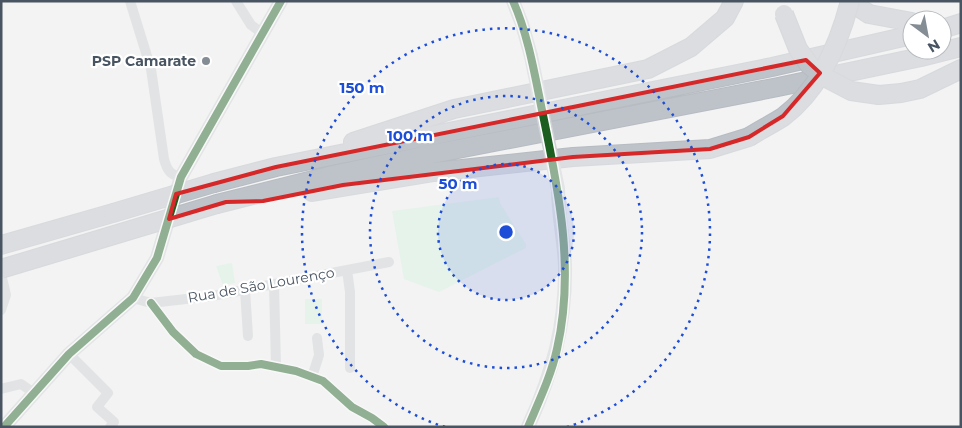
<svg xmlns="http://www.w3.org/2000/svg" width="962" height="428" font-family="Montserrat,sans-serif">
  <style>
    .green { fill: #d6f3e2 }
    .lines { fill: none; stroke-linecap: round; stroke-linejoin: round }
    .highway-casing { stroke: #b7bcc3; stroke-width: 20 }
    .street { stroke: #ced1d4; stroke-width: 10 }
    .secondary { stroke: #cfd2d5; stroke-width: 14 }
    .highway { stroke: #bec3c9; stroke-width: 18 }
    .highway-bridge-casing { stroke: #b7bcc3; stroke-width: 20; stroke-linecap: butt }
    .secondary-bridge { stroke: #cfd2d5; stroke-width: 14 }
    .highway-bridge { stroke: #bec3c9; stroke-width: 18 }
    .cycleway-casing { stroke: #fff; stroke-width: 11 }
    .cycleway { stroke: #1b5e20; stroke-width: 8 }
    .marked { fill: none; stroke: #d62828; stroke-width: 4; stroke-linejoin: round }
    .ring { fill: none; stroke: #1d4ed8; stroke-width: 2.5; stroke-dasharray: 2.5 5 }
    .poi-dot { fill: #848c94; stroke: #fff; stroke-width: 2 }
    .labels { text-anchor: middle; stroke-width: 4.5; stroke-linejoin: round; paint-order: stroke }
    .poi-label { font-size: 14px; font-weight: bold; fill: #485461; stroke: #fff; text-anchor: end }
    .street-label { font-size: 14px; fill: #485461; stroke: #fff }
    .centre { fill: #1d4ed8; stroke: #fff; stroke-width: 2.5 }
    .ring-label { font-size: 15px; text-anchor: middle; font-weight: bold; fill: #1d4ed8; stroke: #fff; stroke-width: 4.5; stroke-linejoin: round; paint-order: stroke }
  </style>
  <rect width="100%" height="100%" fill="#f3f3f3"/>
  <path class="green" d="M499 197 500 203 526 244V248L439 292 404 279 392 211Z
    M232 263 235 283 223 285 216 266Z
    M305 299H322V324H305Z"/>
  <g class="lines">
    <g class="highway-casing">
      <path id="highway" d="M849 1 869 14 912 22
        M942 29 961 23
        M879 95 901 93 920 89 961 69
        M353 142 454 109 648 69 691 47 725 18 734 1
        M214 183 276 167 772 67 912 35
        M312 192 434 172 573 157 710 149 749 137
        M217 204 333 175 427 155 778 87 921 57 961 47
        M1 245 113 213"/>
    </g>
    <path class="street" d="M130 1 151 69 164 159C167 170 170 175 181 177
      M236 1 251 25 262 33
      M347 270 350 292V368
      M1 274 6 295 1 310
      M274 284 276 367
      M245 290 248 336
      M133 298 151 303 212 296 389 262
      M151 303 173 332 196 354 221 366H248L261 364 296 371 323 381 352 407 372 418 384 427
      M69 354 108 393 97 407 114 422 110 427
      M312 377 319 355 317 338
      M1 389 21 384 34 393"/>
    <path class="secondary" d="M513 1 522 24 531 56
      M4 427 69 354 133 298 157 258 181 177 281 1
      M528 427C553 372 566 325 565 265 564 240 558 215 558 189"/>
    <use href="#highway" class="highway"/>
    <g class="highway-bridge-casing">
      <path id="highway-bridge" d="M784 14 798 49 810 66 828 79 851 91 879 95
        M749 137C760 130 772 124 783 117 820 89 839 44 850 1
        M113 213 214 183
        M1 269 217 204"/>
    </g>
    <path class="secondary-bridge" d="M531 56 558 189"/>
    <use href="#highway-bridge" class="highway-bridge"/>
    <g class="cycleway-casing">
      <path id="cycleway" d="M513 1C529 37 535 77 543 115 559 192 575 271 557 349 551 376 539 401 528 427
        M151 303 173 332 196 354 221 366H248L261 364 296 371 323 381 352 407 372 418 384 427
        M4 427 69 354 133 298 157 258 181 177 281 1"/>
    </g>
    <use href="#cycleway" class="cycleway"/>
  </g>
  <path d="M0 0H962V428H0ZM806 60 820 73 783 116 749 137 710 149 573 157 343 185 263 201 226 202 169 219 176 194 276 167Z" fill="#f3f3f3" fill-opacity=".55" fill-rule="evenodd"/>
  <path class="marked" d="M806 60 820 73 783 116 749 137 710 149 573 157 343 185 263 201 226 202 169 219 176 194 276 167Z"/>
  <circle cx="506" cy="232" r="68" fill="#1d4ed8" fill-opacity=".12"/>
  <g class="ring">
    <circle cx="506" cy="232" r="68"/>
    <circle cx="506" cy="232" r="136"/>
    <path d="M445 427A204 204 0 1 1 567 427"/>
  </g>
  <circle class="poi-dot" cx="206" cy="61" r="5"/>
  <g class="labels">
    <g class="poi-label">
      <text x="196" y="66">PSP Camarate</text>
    </g>
    <g class="street-label">
      <text transform="translate(261 285) rotate(-10)" y="5">Rua de São Lourenço</text>
    </g>
  </g>
  <circle cx="506" cy="232" r="8" class="centre"/>
  <g class="ring-label">
    <text x="362" y="93">150 m</text>
    <text x="410" y="141">100 m</text>
    <text x="458" y="189">50 m</text>
  </g>
  <rect width="962" height="428" fill="none" stroke="#485461" stroke-width="5"/>
  <g transform="translate(927 35) rotate(148)"><circle r="24" fill="#ffffff" stroke="#b6bbc0"/>
  <path d="M0-4L9 19L0 12L-9 19Z" fill="#848c94"/>
  <text y="-8" font-size="14" font-weight="bold" text-anchor="middle" fill="#485461">N</text>
  </g>
</svg>
